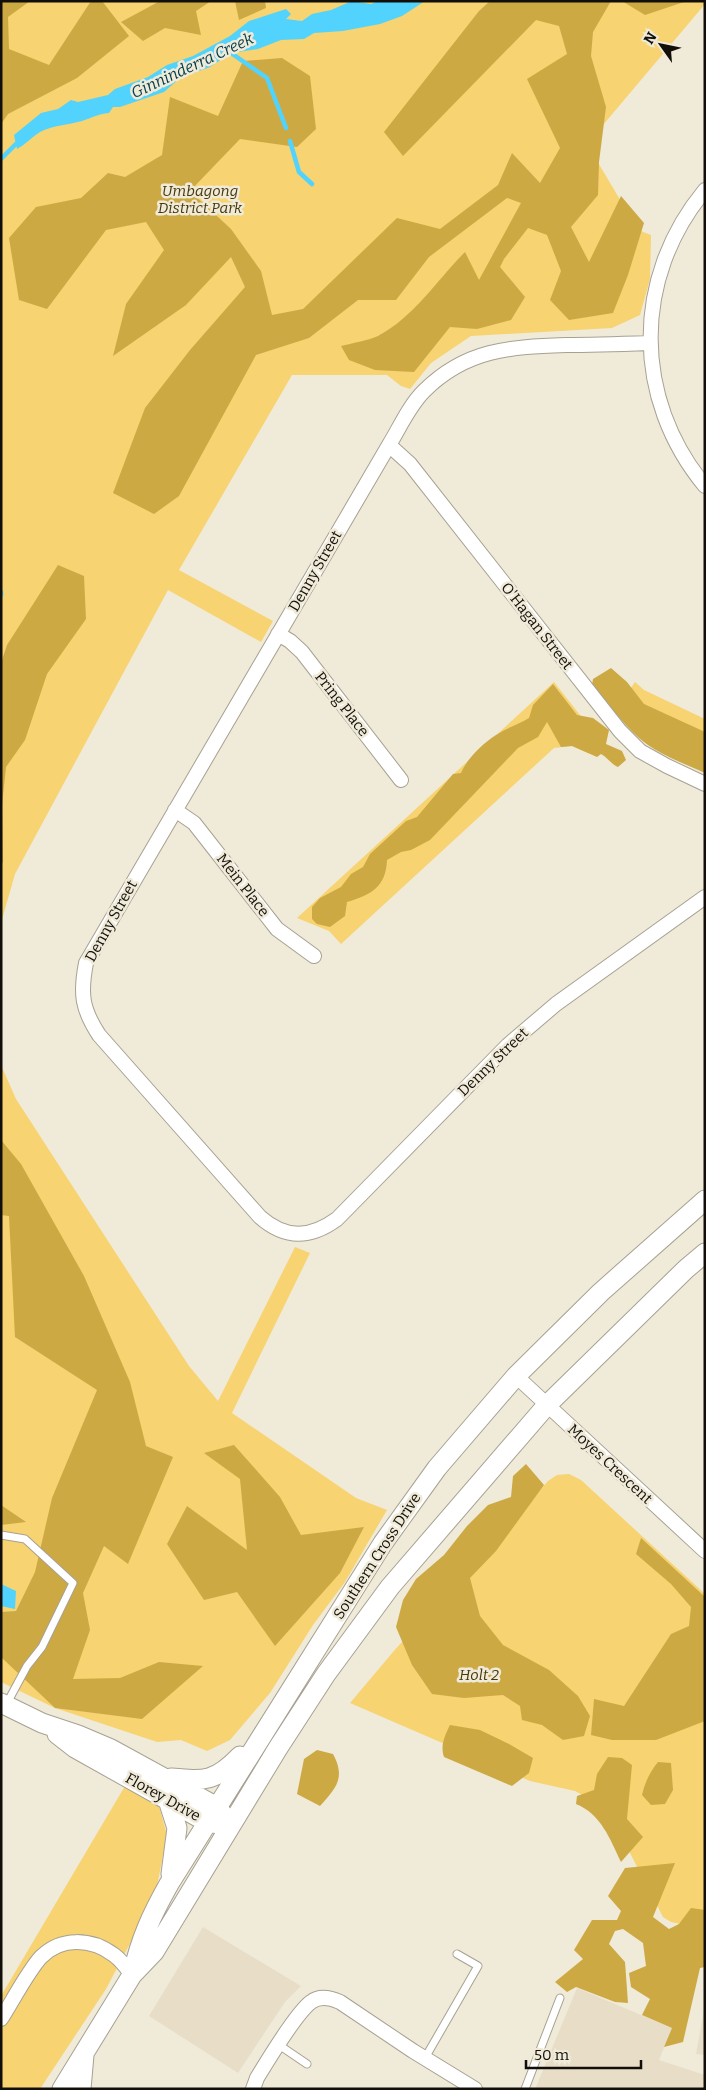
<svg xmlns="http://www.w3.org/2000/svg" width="706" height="2090" font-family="Bitter,serif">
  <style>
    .built { fill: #e8dec7 }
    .green { fill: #f7d371 }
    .forest { fill: #cda943 }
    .water { fill: #52d3fd }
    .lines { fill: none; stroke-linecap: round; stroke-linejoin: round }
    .stream { stroke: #52d3fd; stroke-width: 4.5 }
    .service-casing { stroke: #a7a192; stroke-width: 9 }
    .minor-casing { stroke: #a7a192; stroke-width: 16 }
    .secondary-casing { stroke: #a7a192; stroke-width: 21 }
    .service { stroke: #fff; stroke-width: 7 }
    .minor { stroke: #fff; stroke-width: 14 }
    .secondary { stroke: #fff; stroke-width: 19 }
    .labels { text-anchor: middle; stroke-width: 5; stroke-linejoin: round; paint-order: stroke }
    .park-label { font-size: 15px; font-style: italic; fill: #46370c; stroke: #f0ead9 }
    .street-label { font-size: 15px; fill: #120f0a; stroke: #f0ead9 }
    .water-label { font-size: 16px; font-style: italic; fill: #003d4d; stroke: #f0ead9 }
  </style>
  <rect width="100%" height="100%" fill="#f0ead9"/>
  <path class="built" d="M203 1927 301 1986 285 2002 238 2073 149 2016Z
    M577 1988 672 2028 659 2060 705 2075V2089H540L536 2087Z
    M705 2005V2055L696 2054Z"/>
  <path class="green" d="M1 1H705V4L587 144 638 230 651 235 650 279 640 315 612 328 471 336 431 363 410 389 401 386 387 375H292L179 570 273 621 261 642 168 590 15 874 1 923Z
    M554 682 598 738 588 753 572 746 554 748 341 944 329 931 297 918Z
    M635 682 644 690 705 719V770L617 708Z
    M1 1065 16 1099 189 1366 218 1401 295 1247 310 1253 232 1413 356 1498 387 1510 345 1582 313 1625 270 1693 230 1740 207 1751 181 1740 157 1742 55 1708 1 1682Z
    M569 1474 581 1480 705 1594V1929L671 1922 663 1917 614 1822 594 1801 575 1791 530 1781 350 1703 393 1652 548 1481 557 1475Z
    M125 1786 159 1806 167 1835 155 1896 106 1989 40 2089H1V1996Z"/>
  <path class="forest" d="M1 1H30L8 17 9 49 49 65 91 1H102L129 36 77 78 8 114 1 124Z
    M160 1H211L196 11 201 35 165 28 143 41 121 22Z
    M235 1H265L266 8 239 20Z
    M490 1H611L593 32 591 56 606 107 599 162 598 195 571 227 589 262 621 196 644 223 628 275 613 313 569 320 550 300 561 271 547 235 528 228 504 259 500 267 525 297 511 320 477 329 450 327 414 372 375 370 349 360 341 346C352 343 367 341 378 336 414 317 437 280 465 252L479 280 521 203 507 198 429 257 396 300H358L309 338 256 355 179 496 154 514 113 493 145 408 190 350 245 287 231 257 186 305 113 356 126 304 164 250 146 222 106 230 47 309 19 300 9 238 36 207 81 198 108 173 125 177 162 155 170 97 218 116 243 61 282 58 310 76 316 129 297 147 240 139 190 191 231 229 261 271 272 315 303 309 397 218 440 229 498 185 512 153 540 183 560 148 527 79 567 54 559 26 536 20 403 156 384 132 479 11Z
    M622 1H687L645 15Z
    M58 565 84 576 86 619 47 674 25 740 6 767 2 805 3 862 1 865V663L7 645Z
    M611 668 627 682 644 704 705 732V773C683 763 657 754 639 738 622 723 607 702 592 685L593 679Z
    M553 684 577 715 593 718 609 730 606 744 622 751 626 760 618 767C611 764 608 758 601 754L597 757 572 746 561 747 547 722 538 737 518 748 430 840 411 850 401 852 387 860C386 887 371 895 347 902L345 916 330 927 317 924 312 919V907L320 898 341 887 351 874 363 867 370 854 406 821 417 817 453 774 461 773C467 759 482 744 496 735 506 728 518 725 529 718L533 705Z
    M1 1140 21 1164 84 1276 130 1382 146 1446 173 1457 128 1564 104 1546 83 1593 90 1630 73 1679 120 1678 159 1662 203 1666 142 1719 55 1708 1 1657V1612L16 1611 35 1572 52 1498 97 1390 15 1337 9 1216 1 1215Z
    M234 1445 280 1497 301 1535 364 1527 340 1573 275 1646 237 1592 204 1600 167 1544 187 1506 247 1550 240 1479 204 1453Z
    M526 1464 544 1485 496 1551 470 1578 480 1616 503 1645 549 1670 578 1696 590 1716 584 1736 563 1740 542 1725 522 1720 520 1706 503 1695 464 1698 432 1694 412 1665 396 1627 403 1600 416 1579 444 1555 467 1526 488 1505 511 1497 513 1476Z
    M1 1505 26 1522 1 1525Z
    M641 1538 705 1597V1721L656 1740H612L591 1735 594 1699 624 1706 671 1634 689 1626 691 1607 671 1584 636 1554Z
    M450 1725 480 1730 509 1744 533 1758 529 1773 512 1786 444 1757C440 1746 445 1735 450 1725Z
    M317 1750 333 1754C346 1778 336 1788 320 1806L297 1794 304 1759Z
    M608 1757 622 1758 632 1765 627 1819 643 1837 621 1862C610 1839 601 1814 576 1804L577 1796 594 1790 597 1774Z
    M658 1762 671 1763 673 1790 665 1804 651 1805 642 1795C645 1782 650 1772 658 1762Z
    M675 1863 653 1917 669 1929 679 1924 691 1908 705 1910V1967L700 1968 683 2042 664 2047 672 2028 642 2015 650 1999 631 1987 629 1973 646 1966 643 1943 623 1929 615 1931 609 1944 625 1962 628 2003 615 2002 576 1987 567 1992 555 1982 583 1959 574 1950 592 1920H617L621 1911 608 1896 625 1868Z"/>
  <path class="water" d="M352 1 371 4 378 1H425L402 16 380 24 343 31 314 33 304 39 281 40 258 49 231 53 210 67 180 78 164 92 120 107H113L109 113C98 114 91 118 82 121 68 125 53 125 40 132 32 137 26 144 17 149L14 135 41 113 58 109 71 100 78 102 108 95 115 89 148 77 167 65 193 56 230 36 249 21 286 9 291 14 286 19 302 21 312 14 331 10Z
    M1 1584 16 1591 15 1609 1 1606Z"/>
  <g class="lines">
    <path class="stream" d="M231 53 267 78 286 128
      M290 141 299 172 312 184
      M1 159 19 141
      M1 592V595"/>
    <g class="service-casing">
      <path id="service" d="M1 1535 25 1539 73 1583 42 1647 27 1666 6 1705
        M279 2045 307 2064
        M425 2058 478 1966 457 1954
        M525 2089 560 1998"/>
    </g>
    <g class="minor-casing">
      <path id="minor" d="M705 190C632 278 633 399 705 486
        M650 343C622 344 594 345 566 345 510 347 466 349 424 391 409 406 400 427 389 445L86 963C80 994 82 1009 99 1035L260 1217C286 1240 311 1238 337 1219L508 1045 556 1004 705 897
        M389 445 410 464 620 731 640 751 667 766 705 784
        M278 634 290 641 302 652 401 780
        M175 810 194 823 277 929 314 956
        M516 1376 705 1551
        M1 2019C12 2002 28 1971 41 1957 61 1937 91 1938 114 1955 121 1960 127 1968 132 1975
        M253 2089 257 2078C268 2060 296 2013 311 2002 320 1995 331 1998 340 2002L413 2051 475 2089"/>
    </g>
    <g class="secondary-casing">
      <path id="secondary" d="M1 1703 42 1723 78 1735 111 1749 217 1807 224 1816
        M57 1734 75 1748 207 1822 220 1824
        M171 1778C205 1781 215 1782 240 1756
        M168 1800 177 1828 171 1874
        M133 1973C140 1940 152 1914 169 1884L383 1543 437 1468 516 1376 601 1292 705 1200
        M62 2089 132 1975 154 1952 278 1748 326 1674 390 1587 547 1405 686 1269 705 1253
        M81 2089 84 2055"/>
    </g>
    <use href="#service" class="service"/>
    <use href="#minor" class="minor"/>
    <use href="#secondary" class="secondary"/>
  </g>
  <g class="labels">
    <g class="park-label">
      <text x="200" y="196">Umbagong<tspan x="200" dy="17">District Park</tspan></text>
      <text x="479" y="1680">Holt 2</text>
    </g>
    <g class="street-label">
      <text transform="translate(315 571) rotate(-60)" y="5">Denny Street</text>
      <text transform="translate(537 626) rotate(52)" y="5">O'Hagan Street</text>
      <text transform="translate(342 704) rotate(52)" y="5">Pring Place</text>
      <text transform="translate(243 885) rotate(52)" y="5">Mein Place</text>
      <text transform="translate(111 921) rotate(-61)" y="5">Denny Street</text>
      <text transform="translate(493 1062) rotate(-44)" y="5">Denny Street</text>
      <text transform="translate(610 1464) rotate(43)" y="5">Moyes Crescent</text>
      <text transform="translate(377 1556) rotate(-57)" y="5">Southern Cross Drive</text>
      <text transform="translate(163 1797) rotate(29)" y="5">Florey Drive</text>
    </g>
    <g class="water-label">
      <text transform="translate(192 65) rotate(-25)" y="6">Ginninderra Creek</text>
    </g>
  </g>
  <rect width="706" height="2090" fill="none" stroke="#120f0a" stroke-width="5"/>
  <g transform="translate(661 45) rotate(303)" stroke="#f0ead9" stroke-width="4" paint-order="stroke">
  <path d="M0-4L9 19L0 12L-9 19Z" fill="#120f0a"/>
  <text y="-8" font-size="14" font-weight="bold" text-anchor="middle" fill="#120f0a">N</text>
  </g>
  <path d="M526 2060v8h115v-8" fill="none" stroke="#120f0a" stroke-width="2.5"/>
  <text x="534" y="2060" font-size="15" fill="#120f0a" stroke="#f0ead9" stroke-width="4" paint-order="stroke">50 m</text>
</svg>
